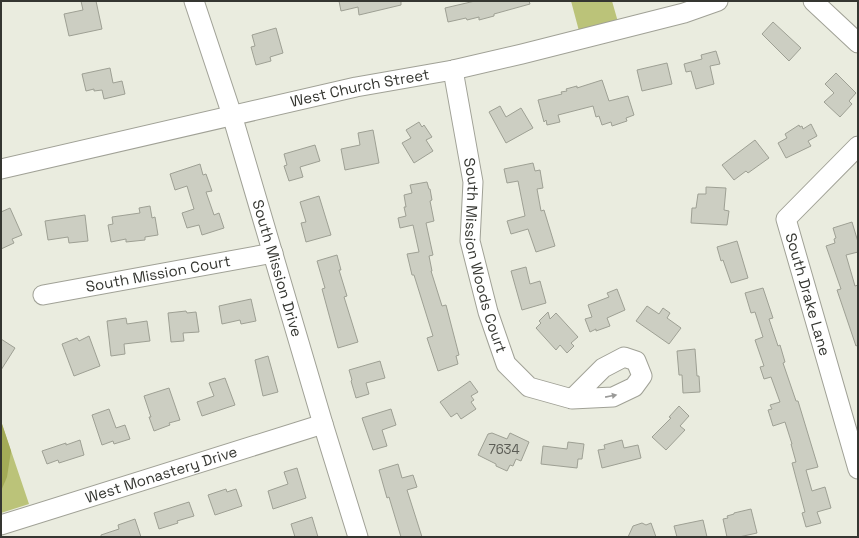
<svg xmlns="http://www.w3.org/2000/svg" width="859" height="538" font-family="'Space Grotesk',sans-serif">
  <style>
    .green { fill: #bbc379 }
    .forest { fill: #a3ab57 }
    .building { fill: #cccec2; stroke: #9ea094 }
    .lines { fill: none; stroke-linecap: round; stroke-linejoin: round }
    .minor-casing { stroke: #a0a196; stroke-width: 21 }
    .minor { stroke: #fff; stroke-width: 19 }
    .oneway { fill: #9a9a98 }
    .labels { text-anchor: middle; stroke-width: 4; stroke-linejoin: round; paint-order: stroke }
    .number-label { font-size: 13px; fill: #5b5c55 }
    .street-label { font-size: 15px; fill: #353631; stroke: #f7f9ec }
  </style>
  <rect width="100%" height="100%" fill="#eaecdf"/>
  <path class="green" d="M571 1H612L618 22 579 31Z
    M1 421 29 504 1 513Z"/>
  <path class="forest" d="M1 421 11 451 7 477 1 491Z"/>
  <path class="building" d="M81 1H96L102 29 69 36 64 14 83 10Z
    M339 1H401V5L359 15 358 7 341 11Z
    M475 1H529L530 4 494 14V16L479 20V17L467 20 466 18 448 22 445 8Z
    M773 22 801 48 789 61 762 34Z
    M276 28 283 53 270 57 271 61 256 65 251 47 255 46 252 35Z
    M716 51 720 64 710 66 714 84 696 89 691 71 686 72 684 64 702 59 701 55Z
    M667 63 672 84 642 91 637 70Z
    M110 68 113 83 122 81 125 94 104 99 102 90 94 91V89L86 91 82 74Z
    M836 73 856 93 849 101 852 104 840 117 824 102 834 93 825 84Z
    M602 80 609 101 628 96 634 115 626 118 627 121 612 126 611 122 602 125 599 116 596 117 593 106 558 115 560 122 547 125 546 120 544 122 538 100 562 94 561 92 567 91 566 89 577 86V88Z
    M500 106 506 117 521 108 533 128 506 143 489 112Z
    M419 122 422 127 424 125 432 137 426 140 433 151 414 163 402 143 411 138 406 130Z
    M811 124 817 136 808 141 811 146 786 158 778 143 787 138 785 134 799 125 800 127 802 126 803 129Z
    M373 130 379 163 345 170 341 149 360 145 358 133Z
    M755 140 769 158 748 173 746 171 734 180 722 165Z
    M315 145 320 161 300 167 303 177 289 181 284 166 287 165 284 154Z
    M533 163 535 171 540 170 543 188 537 189 541 211 544 210 555 246 536 252 528 229 511 234 507 221 525 216 518 181 507 183 504 169Z
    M200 164 203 175 206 174 212 191 206 192 214 215 219 213 224 228 202 235 199 225 187 228 182 213 194 209 187 186 175 190 170 174Z
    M427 182 429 189H430L432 200 430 201 434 221 426 223 433 255 429 256 432 271H431L442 306 446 305 459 355 456 356 458 364 438 371 427 338 433 336 414 275H412L407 254 419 252 413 225 400 228 398 218 406 216 404 207H406L404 195 412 193 410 185Z
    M706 187 726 188 724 210 729 211 727 225 691 223 692 208H696L698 194H706Z
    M319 196 331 235 306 242 301 223 306 222 300 202Z
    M150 206 152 218 155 217 158 235 145 237V240L126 242V239L111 242 108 225 113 224 112 217 140 213 139 208Z
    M10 208 22 235 12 239 14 243 1 249V212Z
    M85 215 88 241 69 243 68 237 48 240 45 221Z
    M852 222 858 242V252L846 255 855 286 858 285V345L856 346 837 290 841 289 826 246 835 243 834 239 836 238 833 228Z
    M737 241 748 278 731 283 723 260 721 261 717 247Z
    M337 255 341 270H339L347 296 344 297 358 342 338 348 322 289 325 288 317 261Z
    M526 267 530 284 540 281 546 303 522 310 511 271Z
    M763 288 773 318 769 319 778 346 780 345 785 362 783 363 796 401H798L818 467 806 470 812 491 825 487 831 508 817 512 821 523 806 527 802 513 805 512 792 463 796 462 791 444H792L785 422 773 426 768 410 772 409 770 405 780 402 771 377 764 379 760 367 764 366 755 340 763 337 755 312 751 313 745 293Z
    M617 289 625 310 607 318 610 326 596 331V329L590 332 585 319 592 317 588 305 609 297 607 293Z
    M251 299 256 321 241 324 240 320 222 324 219 306Z
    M647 306 659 314 663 308 670 313 667 318 681 328 669 344 636 321Z
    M186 311 187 313 196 312 199 332 183 333 184 341 171 342 168 313Z
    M548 312 550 319 556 313 578 337 571 343 574 346 567 353 560 345 556 350 536 328 541 323 539 321Z
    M126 318 127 324 147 321 150 341 124 344 125 354 111 356 107 321Z
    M89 336 100 366 74 376 62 344 77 338 79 341Z
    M1 339 15 348 1 370Z
    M695 349 697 376H699L700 392 683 393 682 375H679L677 351Z
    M268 356 278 392 263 396 255 360Z
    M380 361 385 378 366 383 369 394 356 398 351 381 352 380 349 370Z
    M225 378 235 405 202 416 197 402 214 396 209 383Z
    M470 381 478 392 471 396 474 400 471 402 476 409 461 419 457 413 451 417 440 402Z
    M169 388 180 420 169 423 170 425 154 431 149 417H151L144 396Z
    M679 406 689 416 680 426 685 430 666 450 652 437 671 418 669 417Z
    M109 409 116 428 125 425 130 439 114 444 113 441 102 445 92 415Z
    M391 409 396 425 382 430 387 446 373 450 362 418Z
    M492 433 507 439 510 433 529 442 521 461 516 459 513 466 510 465 507 471 496 466V464L478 455 488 434Z
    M80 440 84 455 59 463 58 460 47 464 42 451 66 443V445Z
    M622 440 624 448 638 445 641 458 602 468 598 450 605 449 604 445Z
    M568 442 584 444 582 459H578L577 468 541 464 543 446 567 449Z
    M398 464 402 478 413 475 417 487 407 490 422 537H401L389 497 387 498 379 470Z
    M297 468 306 498 273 509 268 491 288 484 284 472Z
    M226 489 227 492 236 489 242 506 215 515 208 495Z
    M189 502 194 516 177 521 178 523 159 529 154 513Z
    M751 509 757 533 739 537H727L723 519 728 518 727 516 734 514V513Z
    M312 517 318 537H295L291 524Z
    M135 519 141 537H101V535L119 529 118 525Z
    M703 520 707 537H677L674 526Z
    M642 523 646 525 651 523 656 537H628L633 526Z"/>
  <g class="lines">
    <g class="minor-casing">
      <g id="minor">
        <path id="s1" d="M194 1 232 115 323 424 358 537"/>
        <path d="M813 1 858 43"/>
        <path id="s2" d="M453 70 473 182 470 241 488 312 506 364 529 387 572 399 613 397 634 387 642 376 636 361 624 357 603 368 572 399"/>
        <path id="s3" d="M858 146 786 219 858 469"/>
        <path id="s4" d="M1 169 356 87 453 70 522 54 684 13 718 1"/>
        <path id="s5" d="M43 295 273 253"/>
        <path id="s6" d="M1 525 323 424"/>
      </g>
    </g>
    <use href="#minor" class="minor"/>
  </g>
  <defs><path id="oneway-solid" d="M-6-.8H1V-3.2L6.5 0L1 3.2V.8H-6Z"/></defs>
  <use class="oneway" href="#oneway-solid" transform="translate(611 396) rotate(-11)"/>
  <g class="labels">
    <g class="number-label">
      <text x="504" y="454">7634</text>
    </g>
    <g class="street-label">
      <text dy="5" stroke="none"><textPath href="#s4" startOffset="368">West Church Street</textPath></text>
      <text dy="5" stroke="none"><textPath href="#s2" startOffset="189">South Mission Woods Court</textPath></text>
      <text dy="5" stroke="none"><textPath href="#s1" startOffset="280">South Mission Drive</textPath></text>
      <text dy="5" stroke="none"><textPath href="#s5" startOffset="117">South Mission Court</textPath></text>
      <text dy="5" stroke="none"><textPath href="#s3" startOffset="181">South Drake Lane</textPath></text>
      <text dy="5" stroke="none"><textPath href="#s6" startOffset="168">West Monastery Drive</textPath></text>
    </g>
  </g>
  <rect width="859" height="538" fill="none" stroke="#353631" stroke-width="4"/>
</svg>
